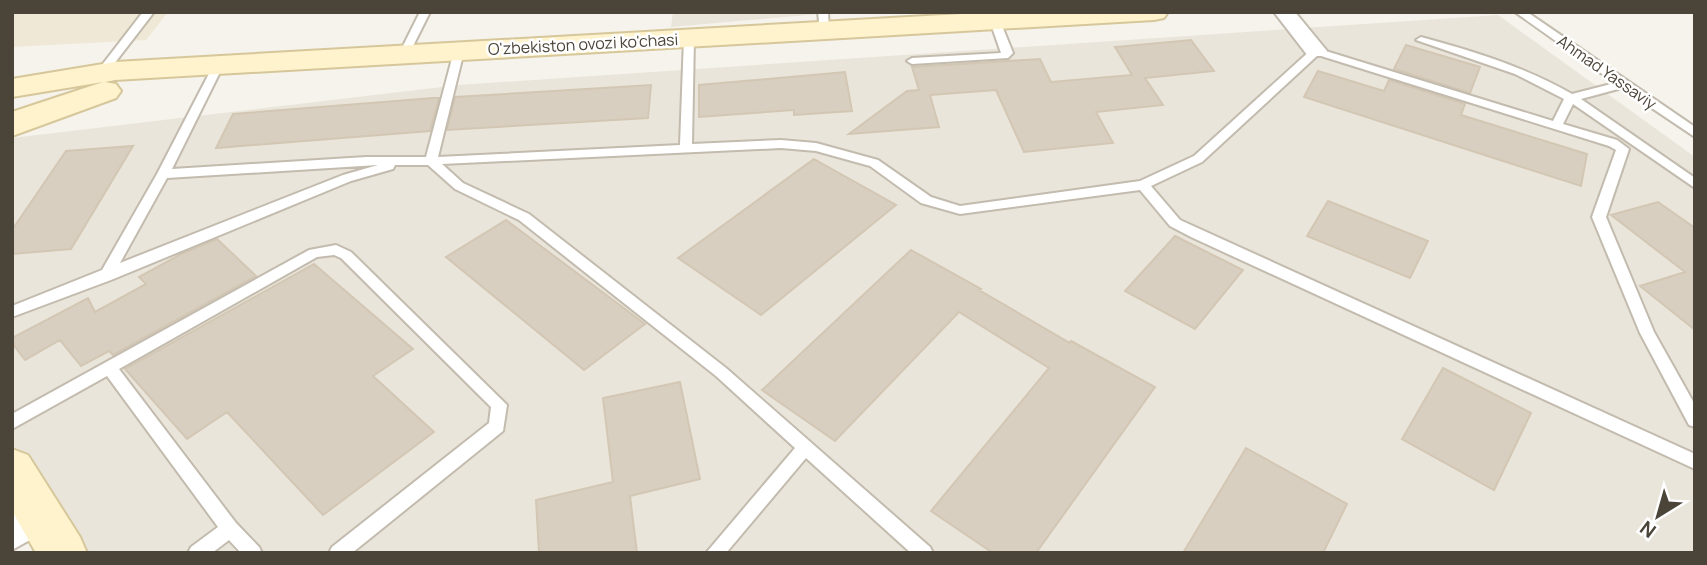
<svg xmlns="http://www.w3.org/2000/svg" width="1707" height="565" font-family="Manrope,sans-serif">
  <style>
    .residential { fill: #eae5da }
    .education { fill: #efe8d6 }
    .building { fill: #d8cfc1; stroke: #d3c7b4; stroke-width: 2 }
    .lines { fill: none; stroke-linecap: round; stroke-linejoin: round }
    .service-casing { stroke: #c2bbae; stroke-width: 4 }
    .minor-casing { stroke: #c2bbae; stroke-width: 4 }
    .secondary-casing { stroke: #d6c79b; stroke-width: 4 }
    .service { fill: #fff; fill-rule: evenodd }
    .minor { fill: #fff; fill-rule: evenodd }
    .secondary { fill: #fff3cd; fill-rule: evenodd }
    .labels { text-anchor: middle; stroke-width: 5; stroke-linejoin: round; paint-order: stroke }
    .far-street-label { font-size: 16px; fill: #4b4439; stroke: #fff }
  </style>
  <rect width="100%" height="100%" fill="#f6f3ec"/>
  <path class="residential" d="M673 12H841L671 27Z
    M1498 15 1695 157V553H64L12 472V138L459 85Z"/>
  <path class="education" d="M12 12H168L146 40 12 47Z"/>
  <path class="building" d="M1191 40 1214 71 1145 78 1163 105 1096 112 1113 143 1024 152 996 90 930 95 939 127 849 134 907 91 919 90 912 67 1040 59 1051 82 1132 75 1115 47Z
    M1406 45 1480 67 1470 93 1394 69Z
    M1318 71 1384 91 1389 80 1465 104 1461 115 1587 154 1581 186 1304 97Z
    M845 72 852 111 794 115V110L699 117V85Z
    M651 85 648 118 447 130 455 97Z
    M433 98H439L430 131 216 148 233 114Z
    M133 146 71 249 12 254V230L66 151Z
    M814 159 896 205 761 315 678 258Z
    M1328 201 1428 241 1410 278 1307 236Z
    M1658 202 1695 228V330L1640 286 1685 272 1611 215Z
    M506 220 645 324 584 370 446 257Z
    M1175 236 1243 270 1195 329 1125 291Z
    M217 239 256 276 113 355 109 351 81 366 60 340 25 360 12 343V338L88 298 95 312 146 284 139 277 181 254Z
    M911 250 981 289 979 290 1070 343 1071 341 1155 387 1036 553H993L931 511 1049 368 959 312 835 441 762 390Z
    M314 264 413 349 373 376 434 432 323 515 227 412 187 439 125 369Z
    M1443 368 1531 413 1494 490 1402 439Z
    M680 382 700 479 630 496 637 553H539L536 500 613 482 603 398Z
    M1246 448 1347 504 1323 553H1183Z"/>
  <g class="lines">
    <g class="service-casing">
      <path id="service" d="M143 12H154L107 73H99V69Z
        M420 12H430L408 56H400L399 54Z
        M818 12H828L829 33H821L820 31Z
        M1515 12H1527L1695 127V137L1622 88 1581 99 1695 178V188L1573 104 1563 124 1617 140 1629 149 1606 217 1654 332 1695 405V427L1689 425 1640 333 1592 217 1616 150 1609 146 1318 55 1202 162 1151 186 1180 220 1695 454V469L1191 237 1170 226 1140 190 960 214 921 203 870 166 816 151 781 148 442 164 463 183 529 214 726 368 930 547 933 553H911L806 458 726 553H706L795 448 716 376 519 220 455 189 428 165H395L393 169 351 181 111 280 12 317V306L102 270 157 174 214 64 219 61 224 64 172 169 366 157H426L454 51 459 48 464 51 438 157 680 145 684 38 689 35 694 38 692 144 781 140 816 143 878 160 931 197 960 206 1140 181 1194 156 1312 49 1316 48 1553 121 1564 99 1515 74 1416 40 1421 37C1473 51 1525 67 1572 94L1615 83ZM378 165 343 175 120 263 167 178Z
        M995 18 1000 21 1013 53 1008 58 912 64 907 61 912 58 1001 53 990 21Z
        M336 245 351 252 507 405 503 431 352 553H329L332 547 489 423 491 407 341 258 334 255 317 257 119 369 236 523 259 547 262 553H241L229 540 212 553H188L191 547 218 527 107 376 12 429V414L309 250Z"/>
    </g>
    <g class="minor-casing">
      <path id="minor" d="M1274 12H1295L1327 51 1324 56H1308Z
        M41 500 53 505 58 516 53 527 12 550V515Z"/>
    </g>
    <g class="secondary-casing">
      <path id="secondary" d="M997 12H1168L1164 18 1154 20 115 80 105 82 116 84 121 91 116 98 12 136V112L103 82 12 97V79L115 62Z
        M12 449 28 455 80 537 87 553H36L12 511Z"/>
    </g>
    <use href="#service" class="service"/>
    <use href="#minor" class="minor"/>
    <use href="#secondary" class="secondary"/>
  </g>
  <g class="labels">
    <g class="far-street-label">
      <text transform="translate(583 44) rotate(-3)" y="6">O'zbekiston ovozi ko'chasi</text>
      <text transform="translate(1607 72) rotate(35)" y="6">Ahmad Yassaviy</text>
    </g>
  </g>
  <rect width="1707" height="565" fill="none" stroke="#4b4439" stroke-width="28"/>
  <g transform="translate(1658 516) rotate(217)" stroke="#ffffff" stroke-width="5" paint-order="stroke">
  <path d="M0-5L12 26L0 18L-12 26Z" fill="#4b4439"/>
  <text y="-10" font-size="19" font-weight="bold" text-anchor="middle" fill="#4b4439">N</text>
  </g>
</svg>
